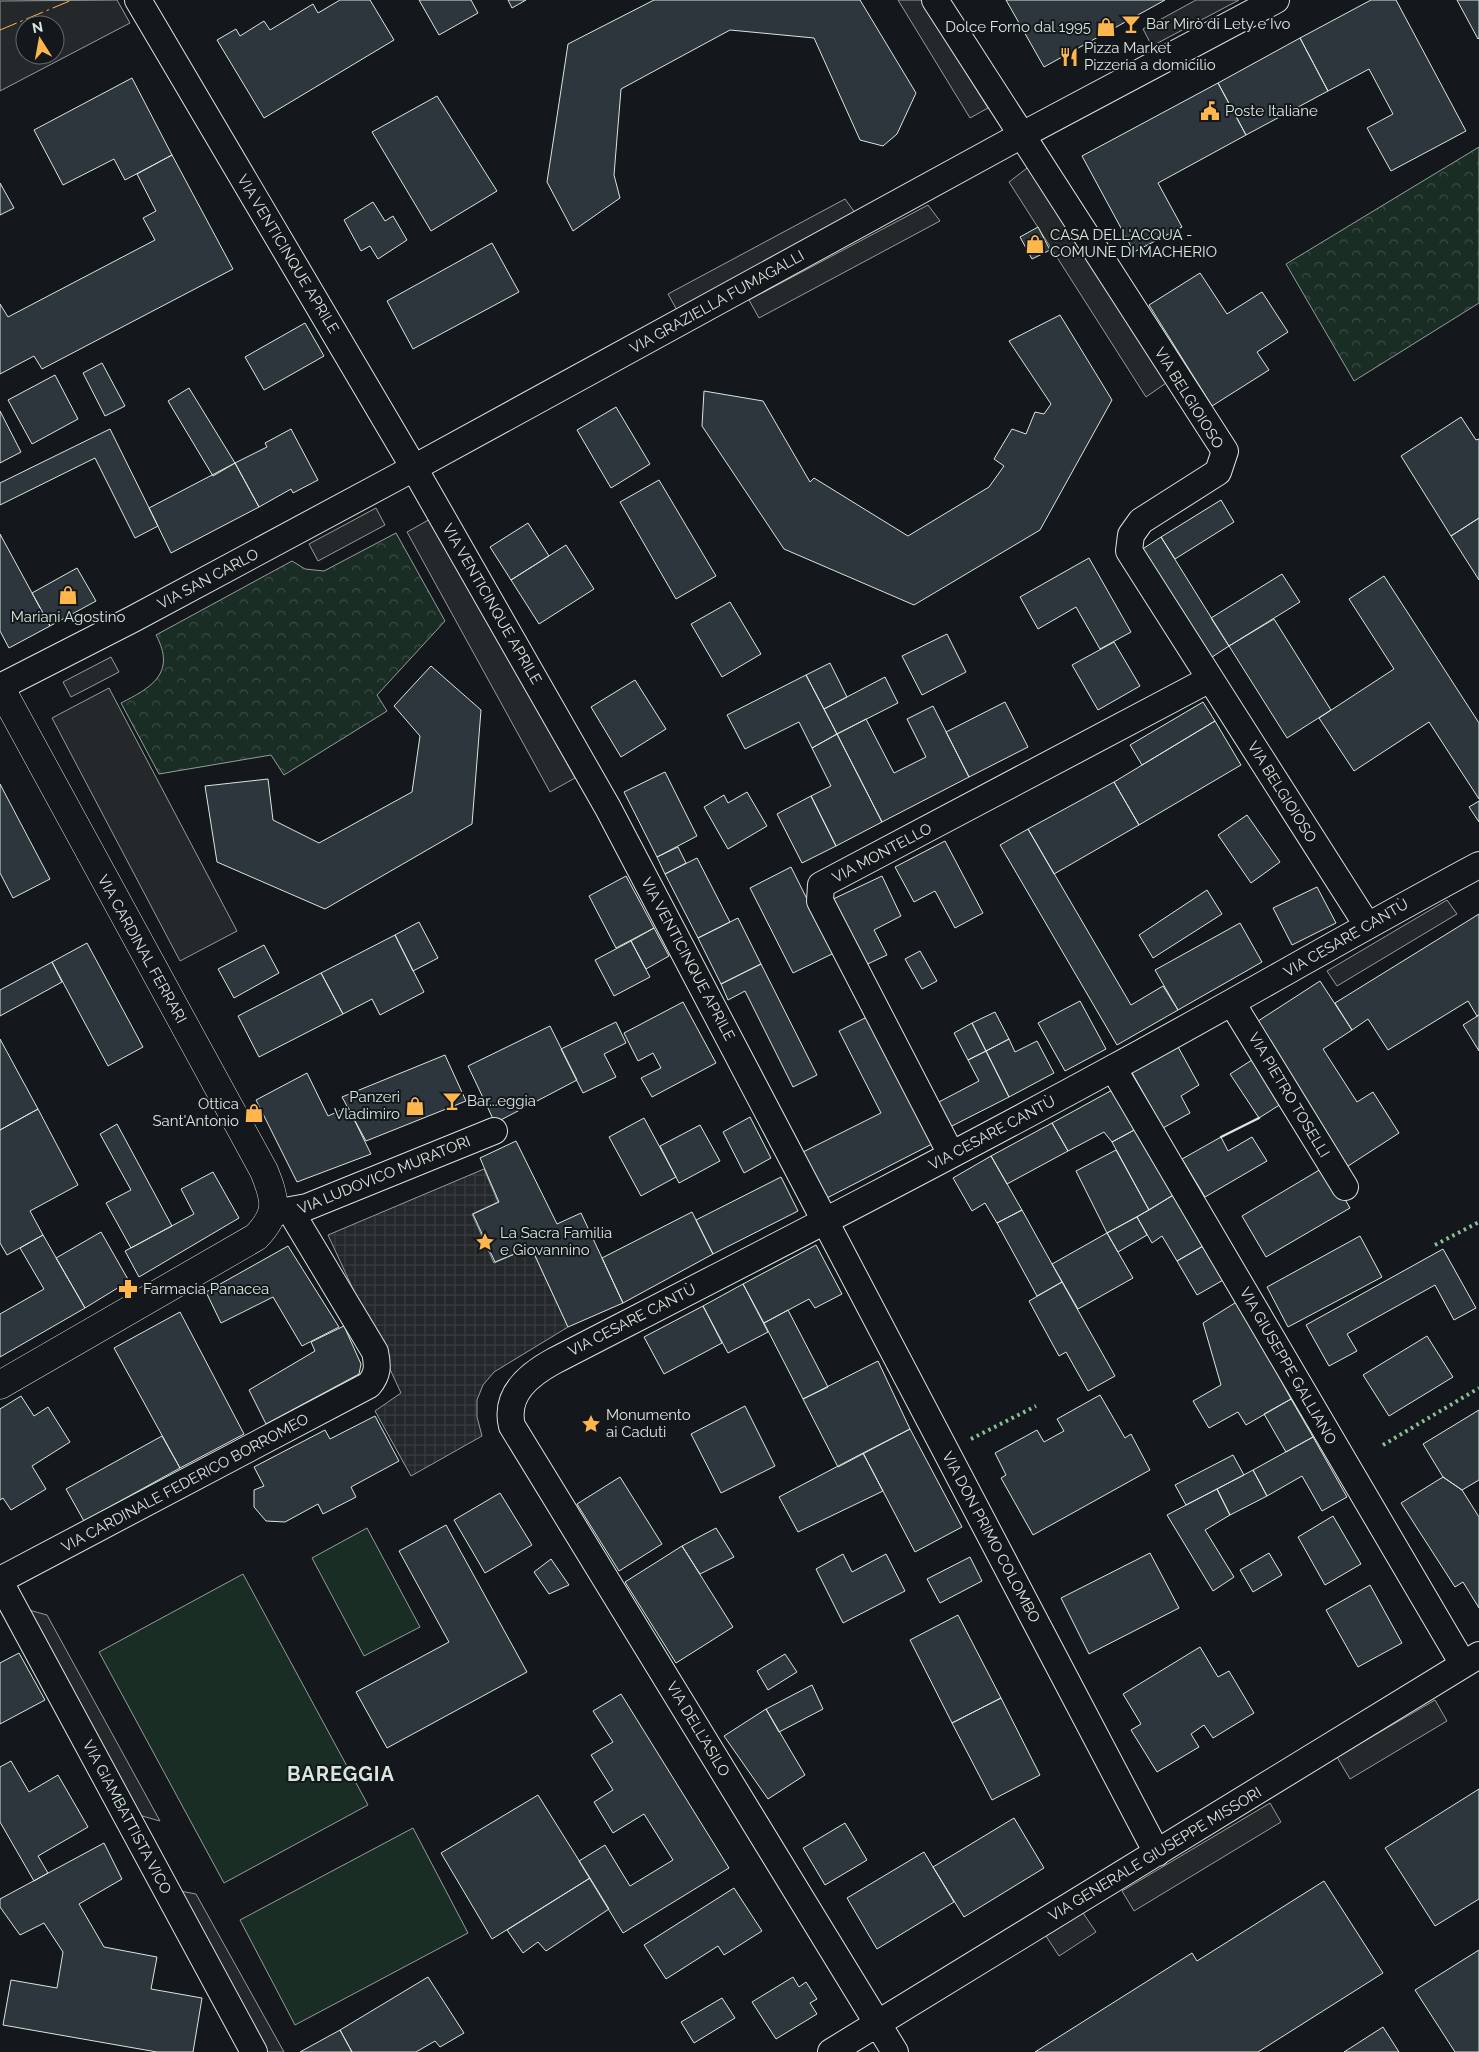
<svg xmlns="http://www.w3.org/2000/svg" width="1479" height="2052" font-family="Raleway,sans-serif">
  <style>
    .grass { fill: #1a2d24; stroke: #939e99 }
    .park { fill: url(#park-crowns); stroke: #939e99 }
    .parking { fill: #24282b; stroke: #939e99; fill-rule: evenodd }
    .plaza { fill: url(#plaza-grid); stroke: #939e99 }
    .building { fill: #2c363c; stroke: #d8e6dc }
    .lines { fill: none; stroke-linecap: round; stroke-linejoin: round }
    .minor-casing { stroke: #d8e6dc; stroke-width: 28 }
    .tertiary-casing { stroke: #d8e6dc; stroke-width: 29 }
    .minor { stroke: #14181c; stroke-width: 26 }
    .tertiary { stroke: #14181c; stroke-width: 28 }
    .hedge { stroke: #8ac095; stroke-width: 4; stroke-dasharray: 2.5 4; stroke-linecap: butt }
    .wall { stroke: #d8e6dc; stroke-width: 2.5 }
    .power { stroke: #ffb74d; stroke-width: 1; stroke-dasharray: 18 4 2.5 4; stroke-linecap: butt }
    .labels { text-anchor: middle; stroke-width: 4; stroke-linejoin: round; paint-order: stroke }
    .poi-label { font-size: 15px; fill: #d8e6dc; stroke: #14181c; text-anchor: start }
    .street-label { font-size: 15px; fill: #d8e6dc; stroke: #14181c }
    .district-label { font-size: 20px; font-weight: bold; letter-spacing: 1px; fill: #d8e6dc; stroke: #14181c }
  </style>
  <defs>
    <pattern id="park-crowns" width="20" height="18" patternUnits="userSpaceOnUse" patternTransform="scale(1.25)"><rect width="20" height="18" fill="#1a2d24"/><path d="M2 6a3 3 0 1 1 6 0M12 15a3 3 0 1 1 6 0" fill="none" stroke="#3b4b43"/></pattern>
    <pattern id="plaza-grid" width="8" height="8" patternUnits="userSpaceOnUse" patternTransform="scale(1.25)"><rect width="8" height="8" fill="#24282b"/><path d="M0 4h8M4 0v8" fill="none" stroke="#393d3f"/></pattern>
  </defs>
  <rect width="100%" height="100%" fill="#14181c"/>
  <path class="grass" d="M367 1528 420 1627 364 1656 312 1558Z
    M243 1574 368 1805 224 1883 99 1652Z
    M413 1828 468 1933 295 2025 240 1920Z"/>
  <path class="park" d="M1479 147V303L1354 381 1286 264Z
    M396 533 445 621 377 695 387 711 284 775 271 755 159 774 121 703C150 688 177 674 156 635L292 561 305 569 324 571Z"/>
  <path class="parking" d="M117 0 130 23 0 91V1ZM25 25H55V55H25Z
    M898 0H921L988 108 970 118Z
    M1196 0H1239L1152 46 1143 29Z
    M1031 165 1169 381 1146 397 1009 182Z
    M845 199 856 214 678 312 668 294Z
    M928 205 940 221 759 318 749 300Z
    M376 508 385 525 318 561 309 544Z
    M432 518 575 778 550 792 407 532Z
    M111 657 119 672 71 697 63 682Z
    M109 688 237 931 180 961 52 718Z
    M1447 900 1457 914 1337 986 1327 971Z
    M25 1609 47 1615 160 1821 135 1814Z
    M1435 1700 1447 1721 1350 1779 1337 1757Z
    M1270 1803 1281 1822 1134 1911 1122 1891Z
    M180 1891 196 1894 284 2052H266Z
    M1083 1913 1096 1932 1059 1956 1046 1936Z"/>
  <path class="plaza" d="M484 1169 498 1202 472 1214 494 1263 531 1247 568 1327 494 1372 483 1385 477 1400V1417L482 1436 411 1476 375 1411 401 1393 328 1235Z"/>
  <path class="building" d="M340 0H370L394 40 264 118 217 40 236 29 240 36 264 21 270 30 313 4 318 13Z
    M419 0H471L478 13 439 35Z
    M508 0H526L512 8Z
    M654 0H860L916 93 897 134 883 146 860 140 814 38 730 30 621 89 614 175 620 198 573 231 547 182 568 44Z
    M1006 0H1165L1044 67Z
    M1371 0H1396L1466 131 1391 171 1367 128 1393 114 1369 69 1328 91 1300 38Z
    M1457 0H1479V38L1478 39Z
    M1300 38 1328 91 1246 135 1218 83Z
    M132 78 172 155 125 180 114 159 63 185 34 130Z
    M1218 83 1246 135 1158 183 1182 227 1134 252 1082 156Z
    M437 96 497 191 431 231 372 132Z
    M172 155 233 269 42 369 34 356 0 374V304L8 317 155 240 143 218 156 211 137 174Z
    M0 183 14 208 0 215Z
    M373 202 385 221 393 216 407 240 378 259 370 246 361 251 344 220Z
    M1038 227 1050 250 1032 259 1020 237Z
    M492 243 519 292 413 349 387 301Z
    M1200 273 1227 314 1262 292 1288 332 1257 352 1269 370 1212 406 1149 305Z
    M1060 315 1112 400 1040 530 914 605 784 549 702 426 704 391 763 401 810 482 814 478 908 536 989 487 1004 466 994 459 1012 429 1026 434 1035 412 1044 414 1051 404 1009 341Z
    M305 323 324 356 264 390 245 357Z
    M102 363 125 406 105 416 83 373Z
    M55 375 78 419 32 444 8 400Z
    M189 388 235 463 213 476 168 401Z
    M616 407 650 464 611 488 577 430Z
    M0 411 21 452 0 463Z
    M1461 417 1476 440 1479 439V518L1451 536 1401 456Z
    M110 429 158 526 135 538 95 458 0 505V483Z
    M291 429 318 480 293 493 291 489 259 507 235 463 267 447 265 443Z
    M235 463 259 507 171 553 149 508Z
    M659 480 716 576 676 599 620 502Z
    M1221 500 1234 522 1175 559 1161 537Z
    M1479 518V580L1451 536Z
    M528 523 549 556 511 580 490 547Z
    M0 534 50 626 9 648 0 631Z
    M1161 537 1229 646 1209 659 1141 550Z
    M566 545 594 589 539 624 511 580Z
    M1089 558 1131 632 1100 649 1076 607 1038 629 1020 597Z
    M77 568 96 601 50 626 32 593Z
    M1282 574 1300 602 1229 646 1211 618Z
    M1384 576 1479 723V799L1429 722 1354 771 1319 718 1394 669 1349 599Z
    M730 602 761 654 722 677 691 624Z
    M1274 619 1331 710 1287 738 1229 646Z
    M947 634 966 672 922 695 902 656Z
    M1114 642 1140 686 1098 710 1072 665Z
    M830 663 847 697 824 709 806 675Z
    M431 666 481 710 472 824 325 909 217 862 205 786 268 779 273 820 319 843 412 792 420 736 394 706Z
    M806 675 837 734 812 748 799 722 745 749 727 715Z
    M885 677 898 703 837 734 824 709Z
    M635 680 666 729 621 757 591 707Z
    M1005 702 1028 747 969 777 946 732Z
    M1203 702 1215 721 1142 765 1130 745Z
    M933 706 969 777 882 822 837 734 866 719 894 773 926 757 907 719Z
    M1215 721 1241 765 1139 825 1114 782Z
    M837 734 882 822 836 846 811 796 831 786 812 748Z
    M665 772 697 836 657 857 624 792Z
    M1114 782 1139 825 1054 874 1028 829Z
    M0 784 50 879 13 898 0 873Z
    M747 792 767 826 728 849 704 807 724 795 728 803Z
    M811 796 836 846 802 863 777 814Z
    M1479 801V822L1469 807Z
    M1247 815 1280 862 1251 883 1218 835Z
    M1028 829 1131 1005 1163 986 1178 1010 1117 1045 1000 845Z
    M945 841 983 913 955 928 935 891 914 902 895 867Z
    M678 847 686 863 665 874 657 857Z
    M697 858 730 922 698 938 665 874Z
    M791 867 834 953 793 973 750 888Z
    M626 876 654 928 616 948 589 896Z
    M882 876 901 916 874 930 887 955 861 967 829 901Z
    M1317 887 1336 923 1292 945 1273 908Z
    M1207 890 1222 914 1153 958 1139 935Z
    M1479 914V1015L1477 1016 1468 1001 1388 1050 1368 1019 1352 1030 1335 1003Z
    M738 918 761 964 721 984 698 938Z
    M419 922 438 958 413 971 395 935Z
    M1240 923 1262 962 1178 1010 1155 970Z
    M654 928 669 956 646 969 631 941Z
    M395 935 424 992 380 1015 372 999 343 1014 321 973Z
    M631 941 650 977 614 996 595 960Z
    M87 943 143 1047 108 1066 52 962Z
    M264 945 279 973 234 998 218 969Z
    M920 951 937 981 922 989 905 959Z
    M52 962 62 982 0 1016V990Z
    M761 964 817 1075 793 1087 745 991 728 1000 721 984Z
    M321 973 343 1014 259 1057 238 1016Z
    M1320 981 1352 1030 1323 1049 1357 1102 1373 1092 1399 1133 1345 1168 1252 1025Z
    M1080 1001 1106 1049 1065 1071 1038 1023Z
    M683 1002 716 1063 652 1097 641 1078 661 1068 653 1053 638 1061 624 1033Z
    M995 1012 1009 1039 986 1051 972 1023Z
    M1479 1015V1051L1463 1025Z
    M869 1016 934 1143 825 1199 801 1153 881 1113 839 1031Z
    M616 1022 626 1043 604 1054 616 1077 583 1093 561 1049Z
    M972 1023 986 1051 968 1060 954 1033Z
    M550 1026 577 1080 495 1123 468 1066Z
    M0 1039 38 1109 0 1130Z
    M1009 1039 1015 1052 1037 1041 1054 1073 1009 1097 986 1051Z
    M1177 1045 1199 1085 1181 1096 1190 1113 1163 1128 1131 1071Z
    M986 1051 1009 1097 948 1128 935 1104 979 1081 968 1060Z
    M445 1055 466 1101 366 1141 342 1097Z
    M1252 1060 1281 1104 1259 1118 1230 1074Z
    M307 1073 328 1116 348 1107 371 1154 297 1182 256 1100Z
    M1116 1088 1138 1128 1112 1142 1104 1132 1068 1151 1052 1123Z
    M38 1109 78 1185 30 1211 43 1235 7 1255 0 1243V1130Z
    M750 1117 771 1158 744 1173 723 1132Z
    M644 1118 676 1177 641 1196 609 1137Z
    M1052 1123 1068 1151 1007 1184 991 1156Z
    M117 1124 172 1226 131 1248 106 1203 131 1190 100 1134Z
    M700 1125 720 1161 679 1183 660 1146Z
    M1138 1128 1175 1194 1149 1210 1112 1142Z
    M1221 1137 1228 1151 1252 1137 1267 1161 1205 1197 1182 1159Z
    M516 1141 557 1224 581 1213 623 1303 568 1327 531 1247 495 1262 473 1214 499 1202 480 1158Z
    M1116 1150 1149 1210 1107 1233 1076 1171Z
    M991 1156 1022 1210 997 1223 985 1203 972 1211 953 1178Z
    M1326 1166 1350 1208 1266 1257 1242 1216Z
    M213 1172 239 1218 139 1277 125 1251 194 1214 181 1189Z
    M781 1177 798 1211 713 1254 696 1220Z
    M1175 1194 1205 1245 1177 1261 1162 1236 1152 1243 1137 1217Z
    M1022 1210 1062 1282 1037 1296 997 1223Z
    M692 1212 713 1254 623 1303 602 1258Z
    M1137 1217 1147 1235 1118 1252 1107 1233Z
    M101 1232 129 1281 85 1308 56 1258Z
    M1107 1233 1133 1278 1078 1309 1052 1264Z
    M43 1235 85 1308 0 1357V1314L44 1289 20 1248Z
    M1360 1236 1382 1277 1288 1327 1267 1287Z
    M816 1245 842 1294 815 1308 809 1299 764 1323 743 1284Z
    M1205 1245 1225 1279 1197 1295 1177 1261Z
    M288 1246 339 1327 302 1346 273 1297 221 1323 206 1292Z
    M1443 1249 1476 1308 1454 1320 1435 1285 1347 1334 1357 1351 1329 1366 1306 1325Z
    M1062 1282 1115 1376 1088 1391 1066 1352 1059 1356 1029 1301Z
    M743 1284 768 1332 728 1353 703 1306Z
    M1238 1301 1291 1399 1246 1425 1238 1412 1209 1428 1193 1401 1221 1385 1203 1323Z
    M703 1306 722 1343 664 1374 644 1337Z
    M788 1310 828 1387 803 1399 764 1323Z
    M180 1312 244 1434 180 1468 114 1348Z
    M344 1326 361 1364 359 1374 266 1424 249 1390 315 1351 311 1342Z
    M1427 1336 1453 1377 1389 1416 1363 1375Z
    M878 1361 910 1429 838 1467 803 1399Z
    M1100 1395 1125 1438 1131 1434 1150 1470 1033 1535 1001 1478 1006 1475 995 1453 1037 1430 1044 1442 1064 1431 1057 1419Z
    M21 1396 34 1416 48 1407 70 1442 32 1466 46 1489 11 1510 3 1498 0 1500V1409Z
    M1291 1399 1313 1437 1286 1452 1264 1414Z
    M745 1406 775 1466 721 1493 691 1434Z
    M1479 1410V1480L1462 1490 1443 1477 1423 1444Z
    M375 1416 399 1461 351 1487 356 1497 323 1514 318 1504 285 1522 266 1521 254 1507V1490L264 1486 254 1467 325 1430 330 1439Z
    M910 1429 962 1527 915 1552 863 1453Z
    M162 1436 180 1468 84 1521 66 1489Z
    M1313 1437 1347 1497 1322 1511 1302 1476 1267 1496 1253 1470Z
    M863 1453 883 1491 798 1532 779 1497Z
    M1233 1455 1244 1475 1186 1505 1175 1485Z
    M1253 1470 1267 1496 1230 1515 1217 1489Z
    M620 1477 662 1544 619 1571 577 1504Z
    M1443 1477 1462 1490 1479 1517V1608L1463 1582 1455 1587 1401 1503Z
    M1217 1489 1230 1515 1205 1530 1234 1577 1213 1591 1167 1515Z
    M500 1493 532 1545 485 1573 454 1520Z
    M1333 1516 1361 1564 1325 1585 1298 1537Z
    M446 1525 527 1672 387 1748 356 1692 449 1642 399 1551Z
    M716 1528 734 1557 700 1574 682 1546Z
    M682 1546 733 1627 676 1663 625 1582Z
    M1150 1553 1179 1608 1089 1654 1061 1598Z
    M1269 1553 1282 1575 1253 1592 1240 1570Z
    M843 1554 852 1572 886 1554 905 1591 843 1623 816 1569Z
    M970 1557 982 1581 940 1603 927 1579Z
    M551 1559 569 1585 549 1594 534 1572Z
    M1370 1585 1402 1643 1358 1667 1326 1610Z
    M958 1615 1001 1698 952 1723 910 1640Z
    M1200 1647 1218 1677 1229 1671 1254 1713 1213 1738 1204 1725 1191 1734 1199 1747 1157 1772 1131 1730 1141 1724 1123 1694Z
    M19 1653 45 1700 0 1724V1663Z
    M785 1654 797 1672 768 1690 757 1671Z
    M812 1685 823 1709 779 1732 766 1709Z
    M621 1694 729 1868 623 1933 579 1861 605 1845 630 1886 673 1860 644 1814 613 1833 594 1802 613 1790 591 1755 613 1742 593 1711Z
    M1001 1698 1040 1775 992 1800 952 1723Z
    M766 1709 805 1775 768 1799 724 1736Z
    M11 1761 29 1792 58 1775 88 1827 38 1856 48 1873 34 1881 0 1822V1767Z
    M1479 1789V1899L1435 1926 1385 1848Z
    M538 1795 590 1878 492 1939 441 1853Z
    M1014 1818 1044 1868 964 1917 933 1867Z
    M845 1823 867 1860 825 1885 803 1848Z
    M104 1843 122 1879 79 1904 104 1947 157 1957 151 1989 202 1998 193 2052H157L3 2025 11 1980 57 1988 63 1952 44 1923 20 1935 0 1907V1899Z
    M924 1852 954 1902 877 1949 847 1898Z
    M590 1878 609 1909 546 1951 538 1942 523 1953 507 1930Z
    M1324 1881 1383 1973 1258 2052H1035L1192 1953 1197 1961Z
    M734 1888 762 1931 724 1955 718 1946 666 1979 644 1945Z
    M1479 1950V2052H1455L1415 1990Z
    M428 1977 464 2033 440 2047 435 2041 416 2052H352L340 2030Z
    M793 1977 799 1987 806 1982 817 1999 810 2003 817 2014 776 2039 752 2002Z
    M722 1998 735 2018 694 2043 681 2022Z
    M1383 2027 1399 2052H1344Z
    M340 2030 352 2052H300Z"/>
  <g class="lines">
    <g class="minor-casing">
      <path id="minor" d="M138 0 414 468 608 808 1157 1853
        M935 0 1225 451 1218 472 1141 521 1131 535 1129 551 1367 925
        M0 687 133 619 399 476 1009 142 1276 0
        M1232 1003 1345 1187
        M1113 1068 1463 1664
        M951 1154 820 901 821 885 1210 679
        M274 1213 307 1207 494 1131
        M0 1580 369 1385C378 1374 378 1366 375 1352L291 1212
        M0 1582 254 2052
        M831 2052 1479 1655
        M895 2052 512 1426C504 1394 530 1374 554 1361 742 1264 930 1168 1115 1067 1237 1001 1357 930 1479 865"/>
    </g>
    <g class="tertiary-casing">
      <path id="tertiary" d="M0 687 264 1171C276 1201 279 1213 256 1237L0 1385"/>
    </g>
    <use href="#minor" class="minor"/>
    <use href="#tertiary" class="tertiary"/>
    <path class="hedge" d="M1435 1245 1479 1222
      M971 1439 1036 1406
      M1383 1445 1479 1388"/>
    <path class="wall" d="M1221 1137 1259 1118"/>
    <path class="power" d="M0 30 72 0"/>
  </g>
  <defs>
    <g id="bar-bare" transform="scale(1.5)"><path d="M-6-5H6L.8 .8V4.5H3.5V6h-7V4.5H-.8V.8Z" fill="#ffb74d" stroke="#14181c" stroke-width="2.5" paint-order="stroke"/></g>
    <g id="shop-bare" transform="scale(1.5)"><path d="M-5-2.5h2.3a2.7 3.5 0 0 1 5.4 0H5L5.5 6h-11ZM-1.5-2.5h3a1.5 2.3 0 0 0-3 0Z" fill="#ffb74d" stroke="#14181c" stroke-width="2.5" paint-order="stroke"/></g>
    <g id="restaurant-bare" transform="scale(1.5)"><path d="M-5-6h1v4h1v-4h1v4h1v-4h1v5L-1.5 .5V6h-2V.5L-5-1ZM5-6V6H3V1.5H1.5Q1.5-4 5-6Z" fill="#ffb74d" stroke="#14181c" stroke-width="2.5" paint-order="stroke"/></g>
    <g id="civic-bare" transform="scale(1.5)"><path d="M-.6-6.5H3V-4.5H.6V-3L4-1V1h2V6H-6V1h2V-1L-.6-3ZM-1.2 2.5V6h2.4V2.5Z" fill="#ffb74d" stroke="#14181c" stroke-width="2.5" paint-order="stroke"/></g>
    <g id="sight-bare" transform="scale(1.5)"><path d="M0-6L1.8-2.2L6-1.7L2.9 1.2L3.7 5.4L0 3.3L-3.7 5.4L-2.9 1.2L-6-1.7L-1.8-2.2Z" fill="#ffb74d" stroke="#14181c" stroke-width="2.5" paint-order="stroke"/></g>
    <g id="pharmacy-bare" transform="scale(1.5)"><path d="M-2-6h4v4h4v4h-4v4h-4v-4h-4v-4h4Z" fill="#ffb74d" stroke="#14181c" stroke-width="2.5" paint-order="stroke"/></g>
  </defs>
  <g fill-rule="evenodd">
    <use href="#bar-bare" x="1131" y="24"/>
    <use href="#shop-bare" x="1106" y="27"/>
    <use href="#restaurant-bare" x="1069" y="57"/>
    <use href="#civic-bare" x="1210" y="111"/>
    <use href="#shop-bare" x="1035" y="244"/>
    <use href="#shop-bare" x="68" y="595"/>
    <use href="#bar-bare" x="452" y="1101"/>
    <use href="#shop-bare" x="415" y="1106"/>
    <use href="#shop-bare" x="254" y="1113"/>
    <use href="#sight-bare" x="485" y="1242"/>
    <use href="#pharmacy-bare" x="128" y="1289"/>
    <use href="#sight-bare" x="591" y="1424"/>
  </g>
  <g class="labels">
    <g class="poi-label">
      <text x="1146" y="29">Bar Mirò di Lety e Ivo</text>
      <text x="1091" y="32" text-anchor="end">Dolce Forno dal 1995</text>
      <text x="1084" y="53">Pizza Market<tspan x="1084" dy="17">Pizzeria a domicilio</tspan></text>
      <text x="1225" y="116">Poste Italiane</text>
      <text x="1050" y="240">CASA DELL'ACQUA -<tspan x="1050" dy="17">COMUNE DI MACHERIO</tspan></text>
      <text x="68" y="622" text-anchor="middle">Mariani Agostino</text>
      <text x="400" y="1102" text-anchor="end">Panzeri<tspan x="400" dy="17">Vladimiro</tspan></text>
      <text x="467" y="1106">Bar...eggia</text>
      <text x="239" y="1109" text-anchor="end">Ottica<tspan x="239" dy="17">Sant'Antonio</tspan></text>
      <text x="500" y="1238">La Sacra Familia<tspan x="500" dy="17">e Giovannino</tspan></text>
      <text x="143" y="1294">Farmacia Panacea</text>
      <text x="606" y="1420">Monumento<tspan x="606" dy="17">ai Caduti</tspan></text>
    </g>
    <g class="street-label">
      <text transform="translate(288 254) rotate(59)" y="5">VIA VENTICINQUE APRILE</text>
      <text transform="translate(717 302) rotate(-29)" y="5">VIA GRAZIELLA FUMAGALLI</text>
      <text transform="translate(1189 398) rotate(58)" y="5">VIA BELGIOIOSO</text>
      <text transform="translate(208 579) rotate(-28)" y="5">VIA SAN CARLO</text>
      <text transform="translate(492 604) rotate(60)" y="5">VIA VENTICINQUE APRILE</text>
      <text transform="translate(1282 792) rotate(58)" y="5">VIA BELGIOIOSO</text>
      <text transform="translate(882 853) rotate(-28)" y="5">VIA MONTELLO</text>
      <text transform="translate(1346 938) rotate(-30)" y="5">VIA CESARE CANTÙ</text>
      <text transform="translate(142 949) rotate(61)" y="5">VIA CARDINAL FERRARI</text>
      <text transform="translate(688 959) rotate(62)" y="5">VIA VENTICINQUE APRILE</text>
      <text transform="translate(1289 1095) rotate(59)" y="5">VIA PIETRO TOSELLI</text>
      <text transform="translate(992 1133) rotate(-28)" y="5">VIA CESARE CANTÙ</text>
      <text transform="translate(384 1175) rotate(-22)" y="5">VIA LUDOVICO MURATORI</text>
      <text transform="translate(632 1320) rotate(-27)" y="5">VIA CESARE CANTÙ</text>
      <text transform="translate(1288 1366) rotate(60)" y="5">VIA GIUSEPPE GALLIANO</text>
      <text transform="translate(185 1483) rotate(-28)" y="5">VIA CARDINALE FEDERICO BORROMEO</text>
      <text transform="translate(991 1537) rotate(62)" y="5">VIA DON PRIMO COLOMBO</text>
      <text transform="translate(698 1729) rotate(59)" y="5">VIA DELL'ASILO</text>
      <text transform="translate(127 1817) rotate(62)" y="5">VIA GIAMBATTISTA VICO</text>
      <text transform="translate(1155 1854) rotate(-31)" y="5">VIA GENERALE GIUSEPPE MISSORI</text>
    </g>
    <g class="district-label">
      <text x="341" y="1781">BAREGGIA</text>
    </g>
  </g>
  <g transform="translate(40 40) rotate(349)"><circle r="24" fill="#14181c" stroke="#626a69"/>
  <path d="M0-4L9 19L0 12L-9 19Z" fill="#ffb74d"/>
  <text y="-8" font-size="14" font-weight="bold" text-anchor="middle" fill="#d8e6dc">N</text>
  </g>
</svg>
